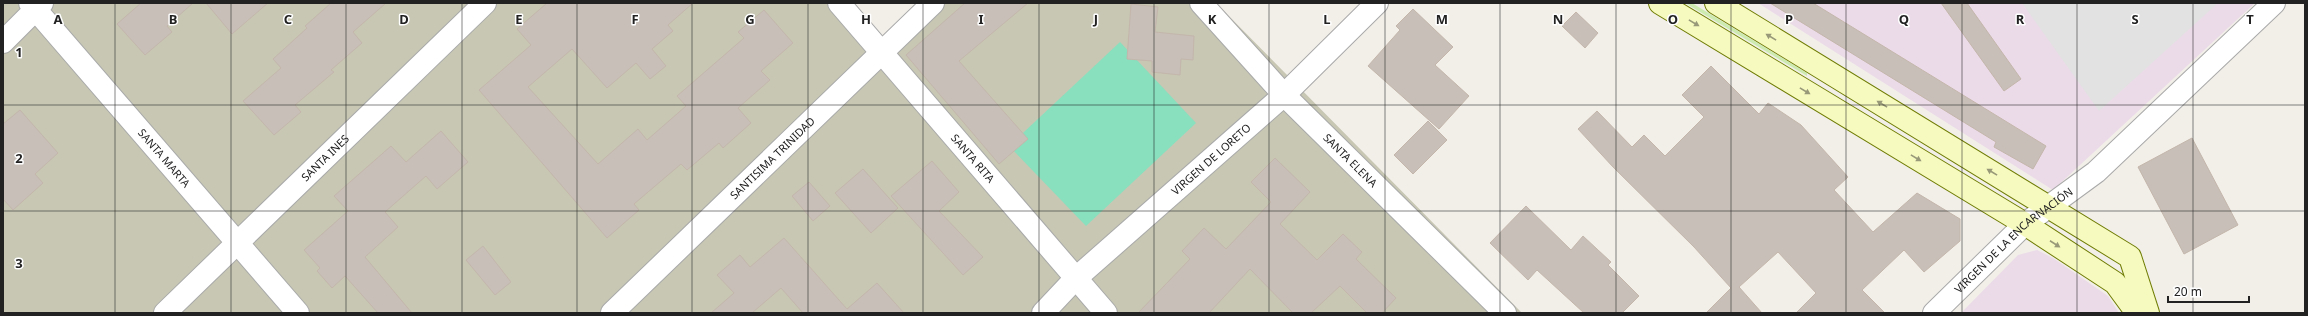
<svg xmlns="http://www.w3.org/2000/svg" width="2308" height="316" font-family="'Noto Sans',sans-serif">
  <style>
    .industrial { fill: #ebdbe8 }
    .construction { fill: #c7c7b4 }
    .grass { fill: #cdebb0 }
    .pitch { fill: #88e0be }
    .parking { fill: #e2e2e2 }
    .building { fill: #c7bfb8; stroke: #c4b6ab }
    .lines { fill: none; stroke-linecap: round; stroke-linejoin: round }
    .minor-casing { stroke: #a9a9a9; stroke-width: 24 }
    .tertiary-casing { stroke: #a9a9a9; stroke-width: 24 }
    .secondary-casing { stroke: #707d05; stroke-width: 24 }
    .minor { stroke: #fff; stroke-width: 22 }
    .tertiary { stroke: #fff; stroke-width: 22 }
    .secondary { stroke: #f7fabf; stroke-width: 22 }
    .oneway { fill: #979978 }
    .grid { fill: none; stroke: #222; stroke-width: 1; stroke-opacity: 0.55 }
    .labels { text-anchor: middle; stroke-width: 3; stroke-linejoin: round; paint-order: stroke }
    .street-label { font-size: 11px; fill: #222; stroke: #fff }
    .grid-label { font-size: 13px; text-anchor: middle; font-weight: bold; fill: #222; stroke: #fff; stroke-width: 3; stroke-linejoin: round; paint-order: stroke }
  </style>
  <rect width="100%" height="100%" fill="#f2efe9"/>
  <path class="industrial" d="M1758 3H2255L2053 190Z
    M2037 250 2053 258 2108 296 2119 313H1961L2018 255Z"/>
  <path class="construction" d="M3 3H834L883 58 939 3H1216L1522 313H3Z"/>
  <path class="grass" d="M1685 3H1692L1807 73V76Z"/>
  <path class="pitch" d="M1120 42 1196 123 1086 226 1009 146Z"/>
  <path class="parking" d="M2022 3H2218L2099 111Z"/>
  <path class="building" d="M141 3H193L167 26 172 32 145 55 117 24Z
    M206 3H268L232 34Z
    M331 3H386L353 32 362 43 331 70 334 72 295 105 301 112 274 135 243 101 281 68 273 59 307 28 305 26Z
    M547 3H693L668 25 673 31 652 49 666 66 650 79 636 63 607 88 572 49 528 87 598 164 638 129 647 140 686 106 677 96 744 38 738 32 764 10 793 43 761 71 770 80 738 108 751 123 723 148 719 143 687 170 681 164 634 204 639 210 607 238 479 90 531 45 517 29Z
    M965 3H1028L959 61 1028 139 999 164 906 55Z
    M1770 3H1813L2046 146 2033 169 1994 147 1996 142Z
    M1941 3H1967L2021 79 2004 91Z
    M1131 4 1158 7 1155 32 1194 36 1193 60 1181 59 1180 75 1152 72V61L1127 59Z
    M1413 9 1453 47 1435 65 1469 96 1439 129 1368 66 1400 30 1396 26Z
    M1576 12 1598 33 1585 48 1562 26Z
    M1711 66 1759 114 1768 103 1801 125 1848 177 1834 190 1873 232 1917 193 1960 219V241L1924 272 1904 250 1862 290 1885 313H1796L1816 293 1778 252 1739 287 1762 313H1706L1731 288 1694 247 1613 167 1578 129 1597 111 1632 147 1644 135 1665 156 1704 117 1682 95Z
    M20 110 58 153 35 174 43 183 13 210 3 199V124Z
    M1428 121 1447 140 1413 174 1394 155Z
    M441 131 468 162 437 189 426 176 385 212 398 227 365 257 412 313H378L345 276 332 288 317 271 320 268 304 250 348 211 334 196 391 146 406 162Z
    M2192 138 2238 225 2184 254 2138 167Z
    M1275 158 1310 192 1280 224 1317 260 1343 234 1362 252 1356 259 1396 298 1382 313H1367L1340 286 1311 313H1293L1250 269 1209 313H1138L1190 259 1182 251 1204 228 1226 249 1271 202 1251 182Z
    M932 161 959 192 939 211 983 257 963 275 891 196Z
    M863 169 898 208 871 233 835 193Z
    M809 182 830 206 813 221 792 196Z
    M1526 206 1571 250 1583 236 1611 262 1608 265 1639 296 1622 313H1584L1537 270 1528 280 1490 243Z
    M784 238 847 309 877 283 904 313H803L781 288 752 313H711L734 293 717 275 740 255 750 267Z
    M483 246 511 282 495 295 466 260Z"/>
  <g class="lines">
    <g class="minor-casing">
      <g id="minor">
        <path id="s1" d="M30 3 298 313"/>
        <path id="s2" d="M839 3 1106 313"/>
        <path id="s3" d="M1201 3 1284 95 1505 313"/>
        <path d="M3 42 42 3"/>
        <path id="s4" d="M165 313 485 3"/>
        <path id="s5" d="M612 313 933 3"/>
        <path id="s6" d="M1934 313 2025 224 2096 172 2274 3"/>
      </g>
    </g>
    <g class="tertiary-casing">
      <g id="tertiary">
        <path id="s7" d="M1043 313 1075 279 1284 95 1377 3"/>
      </g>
    </g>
    <g class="secondary-casing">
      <path id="secondary" d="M1660 3 2025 224 2115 283 2137 313
        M1716 3 2130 257 2148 313"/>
    </g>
    <use href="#minor" class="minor"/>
    <use href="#tertiary" class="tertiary"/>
    <use href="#secondary" class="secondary"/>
  </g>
  <defs><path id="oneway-solid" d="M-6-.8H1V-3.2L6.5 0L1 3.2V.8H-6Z"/></defs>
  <g class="oneway">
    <use href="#oneway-solid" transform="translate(1694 23) rotate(31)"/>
    <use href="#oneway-solid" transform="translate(1771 37) rotate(-149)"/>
    <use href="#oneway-solid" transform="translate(1805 91) rotate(31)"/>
    <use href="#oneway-solid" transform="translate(1882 104) rotate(-149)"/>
    <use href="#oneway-solid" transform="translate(1916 158) rotate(31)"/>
    <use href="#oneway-solid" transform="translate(1992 172) rotate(-149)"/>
    <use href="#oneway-solid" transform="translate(2055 244) rotate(33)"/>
  </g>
  <path class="grid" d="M115 3V313M231 3V313M346 3V313M462 3V313M577 3V313M692 3V313M808 3V313M923 3V313M1039 3V313M1154 3V313M1269 3V313M1385 3V313M1500 3V313M1616 3V313M1731 3V313M1846 3V313M1962 3V313M2077 3V313M2193 3V313M3 105H2305M3 211H2305"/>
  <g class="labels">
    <g class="street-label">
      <text dy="4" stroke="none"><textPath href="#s1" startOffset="205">SANTA MARTA</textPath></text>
      <text dy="4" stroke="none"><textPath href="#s4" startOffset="223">SANTA INES</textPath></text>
      <text dy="4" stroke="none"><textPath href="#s5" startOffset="223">SANTISIMA TRINIDAD</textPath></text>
      <text dy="4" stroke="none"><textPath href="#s2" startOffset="205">SANTA RITA</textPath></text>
      <text dy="4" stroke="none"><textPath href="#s7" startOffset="228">VIRGEN DE LORETO</textPath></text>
      <text dy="4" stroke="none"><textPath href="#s3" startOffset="217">SANTA ELENA</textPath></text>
      <text dy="4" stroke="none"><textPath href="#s6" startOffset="108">VIRGEN DE LA ENCARNACIÓN</textPath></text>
    </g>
  </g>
  <g class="grid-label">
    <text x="58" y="24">A</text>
    <text x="173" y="24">B</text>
    <text x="288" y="24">C</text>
    <text x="404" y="24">D</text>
    <text x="519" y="24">E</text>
    <text x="635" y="24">F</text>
    <text x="750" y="24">G</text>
    <text x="866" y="24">H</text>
    <text x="981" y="24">I</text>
    <text x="1096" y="24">J</text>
    <text x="1212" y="24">K</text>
    <text x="1327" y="24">L</text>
    <text x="1442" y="24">M</text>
    <text x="1558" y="24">N</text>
    <text x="1673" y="24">O</text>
    <text x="1789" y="24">P</text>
    <text x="1904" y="24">Q</text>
    <text x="2020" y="24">R</text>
    <text x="2135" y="24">S</text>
    <text x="2250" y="24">T</text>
    <text x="19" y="57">1</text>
    <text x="19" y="163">2</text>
    <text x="19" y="268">3</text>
  </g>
  <rect width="2308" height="316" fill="none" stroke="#222222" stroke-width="8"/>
  <path d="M2168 296v6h81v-6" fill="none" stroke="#222222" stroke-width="2"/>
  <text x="2174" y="296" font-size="12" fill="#222222" stroke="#ffffff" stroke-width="3" paint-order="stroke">20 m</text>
</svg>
